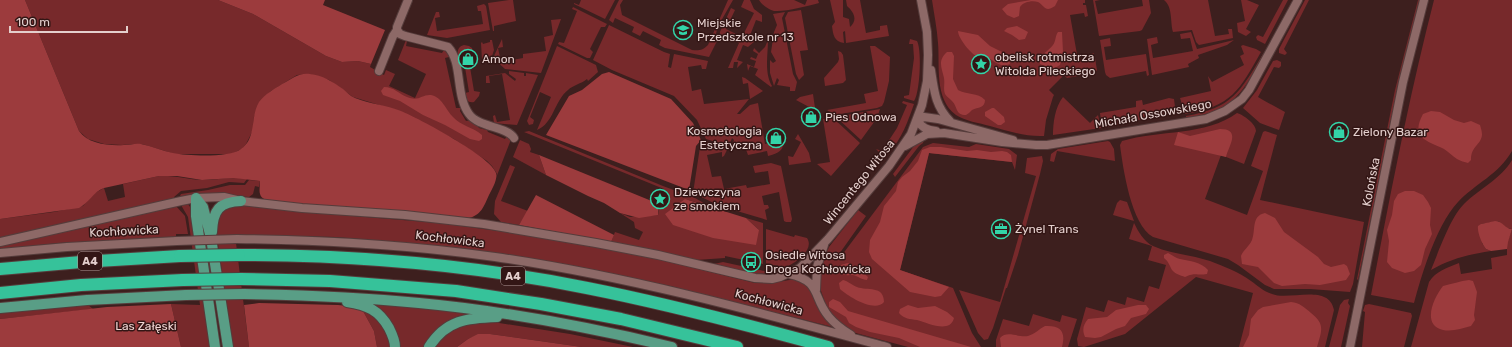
<svg xmlns="http://www.w3.org/2000/svg" width="1512" height="347" font-family="Rubik,sans-serif">
  <style>
    .green { fill: #77292b }
    .forest { fill: #9c3b3d }
    .lines { fill: none; stroke-linecap: round; stroke-linejoin: round }
    .minor-casing { stroke: #553c3b; stroke-width: 10 }
    .major-casing { stroke: #553c3b; stroke-width: 12 }
    .highway-casing { stroke: #553c3b; stroke-width: 14 }
    .minor { stroke: #8d6967; stroke-width: 8 }
    .major { stroke: #599e86; stroke-width: 10 }
    .highway { stroke: #36c29a; stroke-width: 12 }
    .minor-bridge-casing { stroke: #553c3b; stroke-width: 10; stroke-linecap: butt }
    .major-bridge-casing { stroke: #553c3b; stroke-width: 12; stroke-linecap: butt }
    .highway-bridge-casing { stroke: #553c3b; stroke-width: 14; stroke-linecap: butt }
    .minor-bridge { stroke: #8d6967; stroke-width: 8 }
    .major-bridge { stroke: #599e86; stroke-width: 10 }
    .highway-bridge { stroke: #36c29a; stroke-width: 12 }
    .labels { text-anchor: middle; stroke-width: 3; stroke-linejoin: round; paint-order: stroke }
    .shield { fill: #331615; stroke: #af9896; stroke-width: 1 }
    .shield-label { font-size: 11px; font-weight: bold; fill: #e4cfcd }
    .poi-label { font-size: 12px; fill: #e4cfcd; stroke: #331615; text-anchor: start }
    .street-label { font-size: 12px; fill: #e4cfcd; stroke: #331615 }
    .park-label { font-size: 12px; fill: #f1d5d3; stroke: #331615 }
  </style>
  <rect width="100%" height="100%" fill="#3d1f1e"/>
  <path class="green" d="M25 0H218L253 14 326 56 342 62 358 61 371 64 370 67 384 75 386 70 395 74 389 86 415 98 426 74 398 60 406 40 407 41 406 46 442 53 444 50 449 54V57L445 58 456 108H461L460 111 466 121C472 120 477 123 479 128L487 130 488 132 505 139 507 136 510 140V142L496 178 497 174 492 166 487 161 454 139 402 112 353 97 329 80 309 74 297 75 271 91 264 97 254 117 253 130 246 144 242 149 231 154H175L142 144H134L122 145 104 144 88 139 79 131Z
    M509 0H513L516 21 494 26V31H493L488 3Z
    M581 0H615L605 19 574 4V3L579 5Z
    M619 0H623L620 5 622 15 692 50C699 51 703 50 708 45L728 0H733L721 21 716 33 717 41 709 57 665 48 659 45 661 40 643 31 640 36 632 32 634 27 615 18 613 23 609 20Z
    M744 0H750L754 9 762 15V22L756 20 749 38 755 41 748 47 743 45 737 60 743 62 737 68 738 62H734L733 68H728L739 43 722 35 719 42 720 32 731 8 735 10 726 29 742 37 754 13 741 7Z
    M759 0H794L805 5 807 0H818L819 3C807 6 786 12 774 11 769 10 761 4 759 0Z
    M830 0H843V17L849 19 850 27C858 20 854 12 847 6L846 0H860L866 33 880 30V26L887 25 889 36 846 43 845 31 843 32 844 43C834 42 833 34 832 26L835 22Z
    M932 0H1085V3H1083V5H1086L1088 16 1085 17 1084 13 1070 15 1078 60 1091 58V54L1094 53 1092 58H1095L1097 70 1095 73 1067 78 1064 75 1049 90 1054 95 1053 97 1046 120 1044 136C1026 137 1008 131 990 126 979 123 965 121 956 115 934 99 940 65 938 43 937 28 934 14 932 0Z
    M1093 0H1100L1095 1 1098 14 1143 6 1142 0H1149L1151 13 1142 30 1140 31 1099 36Z
    M1164 0H1208L1215 36 1229 34 1228 29H1232L1233 38 1199 45 1196 42 1192 30 1173 32C1170 22 1173 7 1164 0Z
    M1241 0H1247L1259 5 1246 29 1251 32 1246 36 1238 32 1237 23 1245 21Z
    M1283 0H1288L1265 44 1257 40 1256 37 1258 35 1263 37Z
    M1305 0H1309L1284 49 1287 53 1285 55 1279 53V49Z
    M1418 0H1420L1401 74 1358 280 1357 279 1395 90Z
    M1434 0H1512V151C1498 175 1476 183 1458 202 1437 224 1422 273 1414 303L1371 295C1390 196 1409 97 1434 0Z
    M484 4 486 6 490 30 447 38 427 35 436 12H439L440 17 435 18 437 31 483 24 481 11H478L477 6Z
    M573 7 607 24 605 27H601L590 49 593 52 590 58H587L558 44 559 42 564 43 577 11 572 9Z
    M801 10 808 50 800 51 804 75 799 80 796 74 785 18 788 12Z
    M785 12 782 18 783 23 793 74 797 82 795 91H790V87L777 85 779 80 777 78 774 86 770 73V60L773 63 776 61 771 52 774 32 777 25 773 14Z
    M561 19 541 73 505 69 493 58 502 39 503 47 498 48 501 62 523 58V54L546 51 544 37 553 35 551 20Z
    M609 25 664 52 670 54 668 67 671 68 674 54 708 61 706 69H702L701 65 688 67 692 91 701 89 704 104 749 99 737 114H740L750 105 758 103 765 144 779 141 778 137 783 136C785 149 781 153 768 156L767 151 748 155 744 144 732 145 734 140 732 138 729 146 706 139 697 120 674 96 612 70 593 60Z
    M1191 32 1197 49 1234 40 1227 45 1198 55 1199 58 1188 64 1189 67 1152 75 1147 39 1157 37 1158 43 1151 45 1153 58 1193 51 1190 38 1181 39 1180 34Z
    M1110 38 1111 46 1104 47 1106 60 1146 54 1149 75 1147 76 1146 71 1110 78 1106 75 1105 72 1100 40Z
    M910 39 917 41C922 50 920 92 914 101L904 98V96L909 95 914 58 913 44H909Z
    M490 40H492L494 50 491 59 487 60 486 58 482 60 481 43 482 42 483 44 490 42Z
    M768 40C768 55 764 72 772 86L771 87 755 75 758 69 750 66 748 71 747 64 754 67 756 61 750 59 751 57 756 59 758 54 753 51 754 48 759 53 765 47Z
    M464 45 469 46 472 48 473 53 463 55 465 62 469 61 474 91 480 92 479 96 474 102C468 103 466 100 464 95L465 93 469 92 463 55H458C457 50 459 46 464 45Z
    M1243 45 1256 49 1261 52C1239 91 1232 106 1185 114L1180 98 1211 91 1208 76 1212 82 1244 65 1240 56 1244 54 1241 46Z
    M557 46 596 65 598 72 588 81 587 79C581 84 573 85 568 90 554 101 554 123 537 130L551 97 540 92 530 117 534 120 533 124 529 125 527 121Z
    M870 46H875L890 57 889 81 884 102 882 106 877 108 834 115 827 110 866 103 864 94 878 91Z
    M838 51 841 52 843 55 846 80 843 83 825 86 824 78 838 62 839 59Z
    M1263 54C1263 60 1258 65 1255 70 1243 92 1230 108 1205 114 1199 116 1192 118 1186 117V116C1232 108 1240 92 1263 54Z
    M1277 60 1281 62V66L1279 68 1274 67 1258 97 1263 100 1285 112 1279 130 1260 123 1243 108 1257 90 1273 61Z
    M509 71 524 73V76H526V73L538 75 517 125 494 123 493 116 495 115 497 122 510 120 502 74 489 76 490 83H486V76L505 73 515 81 516 79 509 74Z
    M742 77 745 78 763 91 750 99 748 83 743 84Z
    M813 94 815 108H811L796 100 800 97Z
    M1063 97 1090 123 1098 115 1101 128 1053 135C1053 123 1055 107 1063 97Z
    M1169 98 1174 99 1176 115 1166 114 1102 128 1100 113 1136 107V101L1142 100 1143 105Z
    M903 101 914 104C908 121 902 139 889 152H879L876 149 882 151 897 128 907 105 902 103Z
    M880 109 877 118 861 140 836 117Z
    M1237 113C1244 115 1256 124 1256 131L1244 164 1221 155 1205 199 1247 215 1263 171 1251 166 1263 132 1265 131 1277 135 1260 200 1364 222 1353 284 1350 292 1310 289H1274L1265 285 1238 265 1228 259 1153 237C1131 225 1123 168 1120 145L1122 141C1159 130 1206 136 1237 113Z
    M832 117 860 143 831 176 817 164 830 162 823 119Z
    M529 131 663 186 695 198 709 206 685 199 759 230 746 218 763 223V264L725 256V258L696 260 611 242 615 232 639 240 643 232 635 228 634 222 620 213 630 217 658 215 664 189 524 132Z
    M798 134 809 153 811 162 789 165 788 156 793 157 801 142 795 139Z
    M924 138 923 143 919 146 895 177 893 174 914 146Z
    M520 140 529 144 531 149 530 152 539 155 546 175 513 157Z
    M705 141 728 148 724 156 722 157V152L707 155 712 177 721 176 724 189 746 185 747 188 770 184 768 171 755 173 753 166 771 163 781 166 792 219 791 222H786L784 221 779 192 762 196 764 205H768L769 208 765 210 767 220 720 206 693 193 700 147Z
    M1108 141 1110 142 1114 149 1115 161 1057 151 1054 162 1050 161 1051 154 1058 149Z
    M933 143 969 147 976 144 1009 149 1017 155 1015 170 1012 162 929 153 900 270 953 288 972 333 981 347H908L852 332 840 324 828 311 820 288 819 270 829 247 858 210 866 216 837 257 839 259 923 147Z
    M1042 156 1043 161 1040 174 1018 255 1007 288H1006L993 328 988 339 984 340 978 333 959 290 1000 302 1036 176 1025 173 1027 158Z
    M1512 160V229L1507 228 1498 221 1481 224 1482 243 1486 249 1491 251C1470 254 1450 259 1431 270 1438 253 1451 216 1464 204 1479 189 1501 179 1512 160Z
    M510 165 515 167 501 201 528 211 519 225 501 222 494 214 495 201Z
    M159 176C174 175 188 180 203 180 217 180 233 176 247 179L244 183 229 182 207 188 181 191 174 197V199L0 239V219L54 212 83 206 93 194 104 188 108 201 125 197 123 184Z
    M249 180 260 181 259 187 255 186 253 194 249 197 217 194 179 198 181 194 208 190 230 185H245Z
    M1120 200 1127 202 1134 221 1113 215 1117 203Z
    M188 204 190 207 210 347H181L171 304 200 305 188 217 181 205Z
    M234 205 317 213 439 223 535 236 601 248 666 261 755 283H772L795 279 809 286 833 327 670 286 586 268 503 254 385 241 335 237 235 235 249 347H233L215 223 218 212Z
    M176 206 185 216 188 234H176V237L59 243 0 249V246Z
    M1134 223C1138 231 1144 242 1153 246 1171 254 1192 255 1210 261 1223 266 1239 272 1251 281 1258 286 1263 291 1272 294 1289 301 1329 283 1334 310L1325 347H1239L1253 293 1196 277 1125 334 1084 347 1078 346 1077 339 1086 307 1104 312 1108 300 1125 305 1127 297 1144 302 1149 286 1159 289 1166 265 1148 260 1152 246 1129 239Z
    M766 229 794 237 795 235 807 238C815 250 795 263 786 267L766 264Z
    M1512 229V347H1411L1429 282C1436 271 1447 268 1459 263L1461 274 1492 269 1491 258 1507 255V243Z
    M723 262 773 273H774L756 274 714 264Z
    M1349 299 1348 303 1350 306 1341 347H1329L1340 305 1344 300Z
    M373 303 467 313V314L450 321 427 343 424 347H399L372 304Z
    M1369 304 1411 313 1412 316 1404 347H1362L1365 312 1363 311 1365 305Z
    M88 305 93 309 0 319V312Z
    M363 311C378 317 387 330 390 347H377L374 331Z
    M1033 314 1060 322 1062 315 1077 319 1068 347H996V340L1003 319 1029 326Z
    M493 322 570 334 633 347H582L490 334 478 335 468 339 457 347H434C453 324 464 323 493 322Z"/>
  <path class="forest" d="M0 0H25L79 131C88 144 109 146 124 145 130 145 135 143 141 144 152 146 162 151 173 153 188 156 230 158 241 149 257 138 250 117 259 102 265 94 274 89 282 84 291 79 300 72 310 74 322 75 333 82 343 89 347 92 350 96 355 98 370 104 386 105 401 111 418 118 492 157 496 173 498 179 492 189 489 195 484 206 481 216 468 218L302 204 266 200C257 196 260 189 260 181L234 178 202 180 177 176H159L104 188C93 192 89 203 79 208L0 219Z
    M218 0H325L323 5 385 30 371 64 358 61 342 62 326 56 253 14Z
    M1031 0H1058L1055 6C1045 13 1045 6 1038 2 1032 0 1023 2 1020 7L1019 16 1014 18 1007 15 1002 9 1008 4Z
    M1017 26 1028 32 1025 39 1019 40 1012 35 1004 31 1007 28Z
    M958 31 978 35 990 46 1004 53 1009 59 1010 64C1001 68 995 62 989 58 986 58 984 59 982 59 974 58 958 39 958 31Z
    M1058 32H1062L1063 52 1060 65 1053 69 1040 64C1039 54 1048 52 1053 45 1056 41 1055 36 1058 32Z
    M947 52H952L954 56 953 79 958 90C966 95 978 92 985 100 985 108 978 107 972 110 970 112 968 114 966 115 955 115 958 107 952 101 949 98 947 97 945 94 943 89 945 84 944 78 942 68 937 61 947 52Z
    M609 72 671 99 693 123 701 140 696 146 689 190 546 135 569 96 582 90 602 74Z
    M384 87C394 87 399 94 407 97 419 102 422 94 431 95 442 97 446 110 453 117 461 126 473 127 482 135V139L479 141 470 139 445 125 423 115 400 101 383 95 381 91Z
    M992 108H994L1004 117 1005 122 1001 125H998L985 116V112Z
    M1431 111 1440 112 1454 120 1464 123 1471 121 1480 125C1481 128 1482 132 1482 135 1481 145 1471 146 1471 160L1468 163C1465 162 1460 161 1457 159 1452 156 1449 152 1444 149 1427 141 1410 138 1423 114Z
    M1220 129C1242 129 1228 147 1226 157L1174 145 1178 132 1190 136Z
    M930 147H941L967 151 977 150 991 152 1002 151 1007 152 1011 155 1012 162 929 153 900 270 949 287 941 296 935 297 910 292 872 259 869 252 870 240 880 222 884 206 896 191 898 182 902 177 910 171 918 161 922 150Z
    M539 155 659 204 658 215 639 218 620 213 604 203 588 196 546 175Z
    M1405 191H1414L1423 195 1428 202 1431 208 1430 225 1432 234 1425 249 1421 265 1414 271 1405 273 1392 268 1387 262 1389 241 1387 230 1392 215 1394 201 1398 194Z
    M536 195 614 235 611 242 519 225Z
    M685 199 746 218 759 230 756 245 713 238 673 225 665 214Z
    M1265 213 1275 218 1284 232 1318 257 1324 264 1331 267 1344 264 1347 266 1350 274 1346 280 1320 285 1305 284 1282 286 1274 283 1258 267 1242 264 1241 256C1243 250 1249 247 1252 240 1256 230 1251 216 1265 213Z
    M1495 221C1503 221 1505 229 1512 229L1508 242 1507 249 1491 251 1486 249C1482 244 1477 232 1478 226L1481 224Z
    M1168 253C1172 255 1176 258 1180 259 1190 261 1201 262 1208 270L1207 274C1196 276 1197 272 1185 277 1180 275 1175 274 1172 270 1169 265 1169 262 1164 258V255Z
    M848 263C855 265 862 272 868 277L867 280C862 280 858 276 853 275 848 275 845 276 840 273L838 267 841 265Z
    M843 280C848 281 852 285 857 287 867 291 884 285 884 302 875 313 849 297 840 289L839 283Z
    M1469 280 1473 281 1477 292 1474 315 1475 320 1471 326C1462 328 1453 332 1443 330 1421 325 1434 297 1443 286 1452 284 1460 281 1469 280Z
    M833 299 840 302 848 311 971 347H920L899 338 870 332 856 327 849 323 846 317 829 307V302Z
    M1291 302C1300 303 1304 307 1311 313 1325 324 1322 330 1317 347H1243L1249 335 1251 319 1258 310 1263 307Z
    M259 303 338 305 348 306 363 311 374 331 377 347H249L244 305Z
    M171 304 181 347H0V319L107 307Z
    M908 305 918 308 935 306 947 312 954 318C950 334 928 323 917 320 910 319 904 319 899 313L900 309Z
    M1138 305H1146L1149 309 1146 314 1131 318 1125 326 1116 329 1101 337 1095 338 1085 337C1082 330 1083 325 1088 319L1107 317 1116 310Z
    M1045 326C1061 325 1066 332 1062 347H1001L1000 338C1007 330 1019 338 1028 336 1035 334 1039 329 1045 326Z
    M478 334H490L582 347H457L468 339Z"/>
  <g class="lines">
    <g class="minor-casing">
      <path id="minor" d="M397 30 400 34 405 36 448 47C463 63 455 95 469 114 479 128 507 126 514 138
        M931 70C934 90 935 106 950 121
        M379 71 393 36 397 30V27L408 0
        M917 120 924 117 938 119 1013 140
        M917 120C922 128 927 130 936 131
        M905 146 927 134 944 133 1002 142 1036 145H1047L1206 119 1225 111 1242 99 1249 90 1298 0
        M237 239C323 240 410 245 495 257 628 276 758 312 887 347
        M0 242 181 201 196 198 224 197 241 201 302 208 405 215 484 224 596 243 658 255 755 278 772 279 780 277 800 268 828 239 889 166 911 134 922 105 927 81 928 55 927 32 921 0
        M0 253 67 247 177 241
        M789 274C822 281 812 297 829 317 835 324 843 330 851 335
        M816 290 817 267 824 245
        M1350 347 1403 82 1424 0"/>
    </g>
    <g class="major-casing">
      <path id="major" d="M196 198 203 207 211 238 228 347
        M196 198V216L215 347
        M212 232C213 210 219 202 241 201
        M244 294C302 295 361 297 419 303 504 311 589 327 672 347
        M347 302C367 305 379 310 389 328 392 334 395 341 395 347
        M0 308 87 300 186 295
        M429 347C446 320 467 318 497 317"/>
    </g>
    <g class="highway-casing">
      <path id="highway" d="M239 255C355 255 473 265 587 288 668 304 748 325 828 347
        M0 269 81 262 180 256
        M241 279 330 281 456 291 541 304 621 319 737 347
        M0 293 81 285 183 280"/>
    </g>
    <use href="#minor" class="minor"/>
    <use href="#major" class="major"/>
    <use href="#highway" class="highway"/>
    <g class="minor-bridge-casing">
      <path id="minor-bridge" d="M177 241 237 239"/>
    </g>
    <g class="major-bridge-casing">
      <path id="major-bridge" d="M186 295 244 294"/>
    </g>
    <g class="highway-bridge-casing">
      <path id="highway-bridge" d="M180 256 239 255
        M183 280 241 279"/>
    </g>
    <use href="#minor-bridge" class="minor-bridge"/>
    <use href="#major-bridge" class="major-bridge"/>
    <use href="#highway-bridge" class="highway-bridge"/>
  </g>
  <defs>
    <g id="school-ring" transform="scale(1)"><circle r="9.5" fill="#331615" stroke="#33d4a8" stroke-width="1.5"/><path d="M0-5L7-2L0 1L-7-2ZM-4 1L0 2.5L4 1V4Q0 6-4 4Z" fill="#33d4a8"/></g>
    <g id="shop-ring" transform="scale(1)"><circle r="9.5" fill="#331615" stroke="#33d4a8" stroke-width="1.5"/><path d="M-5-2.5h2.3a2.7 3.5 0 0 1 5.4 0H5L5.5 6h-11ZM-1.5-2.5h3a1.5 2.3 0 0 0-3 0Z" fill="#33d4a8"/></g>
    <g id="sight-ring" transform="scale(1)"><circle r="9.5" fill="#331615" stroke="#33d4a8" stroke-width="1.5"/><path d="M0-6L1.8-2.2L6-1.7L2.9 1.2L3.7 5.4L0 3.3L-3.7 5.4L-2.9 1.2L-6-1.7L-1.8-2.2Z" fill="#33d4a8"/></g>
    <g id="office-ring" transform="scale(1)"><circle r="9.5" fill="#331615" stroke="#33d4a8" stroke-width="1.5"/><path d="M-6-3h4V-5.5h4V-3h4V5H-6ZM-1-4.5V-3h2v-1.5ZM-6 0V1H6V0Z" fill="#33d4a8"/></g>
    <g id="bus-ring" transform="scale(1)"><circle r="9.5" fill="#331615" stroke="#33d4a8" stroke-width="1.5"/><path d="M-5-6H5V4H4V6H2V4H-2V6H-4V4H-5ZM-3.5-4V0h7V-4ZM-3.5 1.2v1.5H-2V1.2ZM2 1.2v1.5H3.5V1.2Z" fill="#33d4a8"/></g>
  </defs>
  <g fill-rule="evenodd">
    <use href="#school-ring" x="683" y="30"/>
    <use href="#shop-ring" x="468" y="59"/>
    <use href="#sight-ring" x="981" y="64"/>
    <use href="#shop-ring" x="811" y="117"/>
    <use href="#shop-ring" x="1339" y="132"/>
    <use href="#shop-ring" x="776" y="138"/>
    <use href="#sight-ring" x="660" y="199"/>
    <use href="#office-ring" x="1001" y="229"/>
    <use href="#bus-ring" x="751" y="262"/>
  </g>
  <g class="labels">
    <g class="shield">
      <rect x="78" y="252" width="24" height="18" rx="3"/>
      <rect x="501" y="267" width="24" height="18" rx="3"/>
    </g>
    <g class="shield-label">
      <text x="90" y="265">A4</text>
      <text x="513" y="280">A4</text>
    </g>
    <g class="poi-label">
      <text x="697" y="27">Miejskie<tspan x="697" dy="14">Przedszkole nr 13</tspan></text>
      <text x="995" y="61">obelisk rotmistrza<tspan x="995" dy="14">Witolda Pileckiego</tspan></text>
      <text x="482" y="63">Amon</text>
      <text x="825" y="121">Pies Odnowa</text>
      <text x="762" y="135" text-anchor="end">Kosmetologia<tspan x="762" dy="14">Estetyczna</tspan></text>
      <text x="1353" y="136">Zielony Bazar</text>
      <text x="674" y="196">Dziewczyna<tspan x="674" dy="14">ze smokiem</tspan></text>
      <text x="1015" y="233">Żynel Trans</text>
      <text x="765" y="259">Osiedle Witosa<tspan x="765" dy="14">Droga Kochłowicka</tspan></text>
    </g>
    <g class="street-label">
      <text transform="translate(1153 114) rotate(-10)" y="4">Michała Ossowskiego</text>
      <text transform="translate(859 182) rotate(-51)" y="4">Wincentego Witosa</text>
      <text transform="translate(1371 182) rotate(-79)" y="4">Kolońska</text>
      <text transform="translate(124 231) rotate(-3)" y="4">Kochłowicka</text>
      <text transform="translate(450 239) rotate(7)" y="4">Kochłowicka</text>
      <text transform="translate(769 302) rotate(15)" y="4">Kochłowicka</text>
    </g>
    <g class="park-label">
      <text x="146" y="330">Las Załęski</text>
    </g>
  </g>
  <path d="M10 26v6h117v-6" fill="none" stroke="#e4cfcd" stroke-width="2"/>
  <text x="16" y="26" font-size="12" fill="#e4cfcd" stroke="#331615" stroke-width="3" paint-order="stroke">100 m</text>
</svg>
